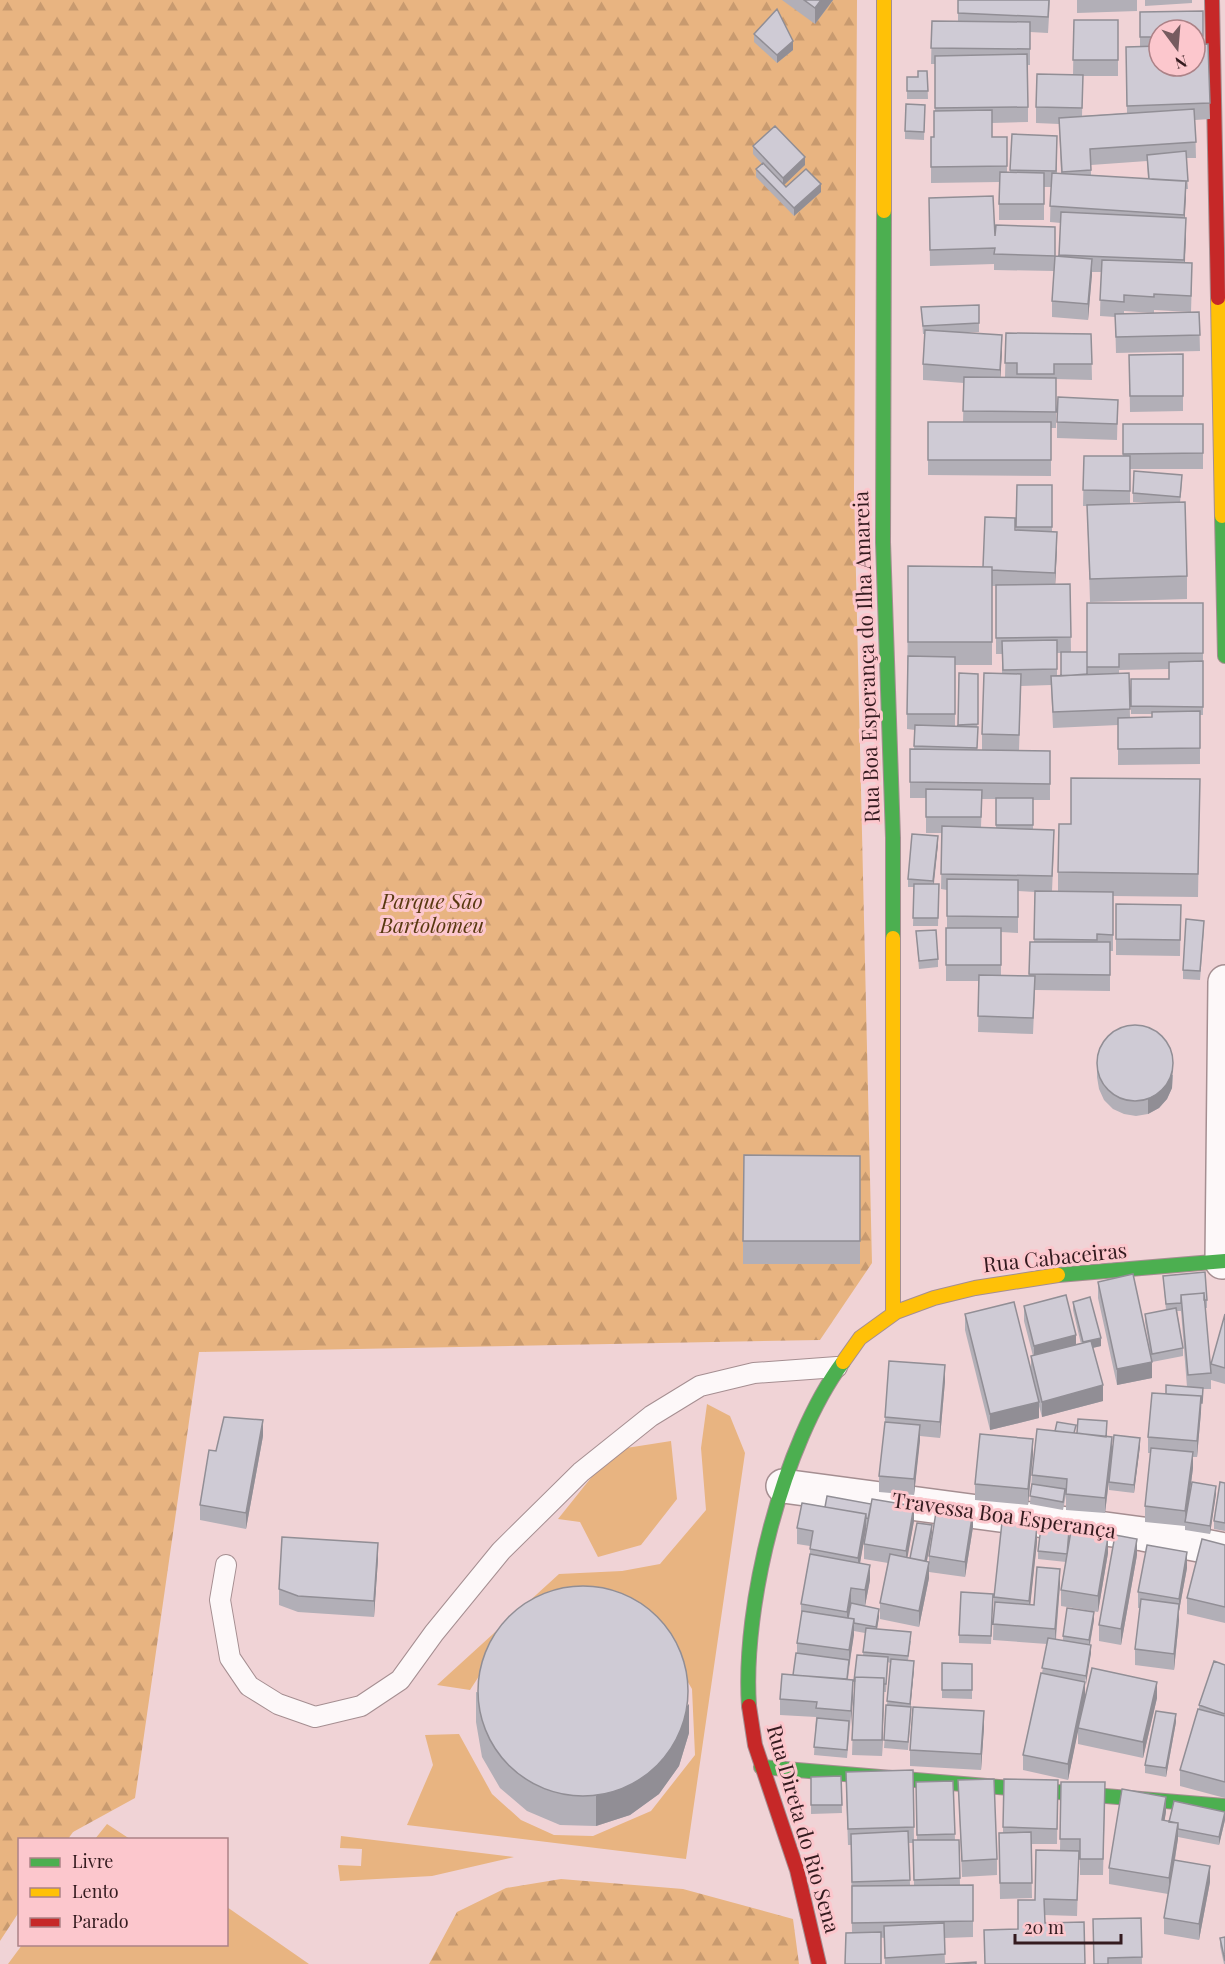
<svg xmlns="http://www.w3.org/2000/svg" width="1225" height="1964" font-family="'Playfair Display',serif">
  <style>
    .green { fill: #e8b481 }
    .forest { fill: url(#forest-firs) }
    .lines { fill: none; stroke-linecap: round; stroke-linejoin: round }
    .lane-casing { stroke: #a58e91; stroke-width: 22 }
    .street-casing { stroke: #a58e91; stroke-width: 36 }
    .fast-casing { stroke: #a58e91; stroke-width: 16 }
    .slow-casing { stroke: #a58e91; stroke-width: 16 }
    .jam-casing { stroke: #a58e91; stroke-width: 16 }
    .lane { stroke: #fdf8f9; stroke-width: 20 }
    .street { stroke: #fdf8f9; stroke-width: 33 }
    .fast { stroke: #4caf50; stroke-width: 14 }
    .slow { stroke: #ffc107; stroke-width: 14 }
    .jam { stroke: #c62828; stroke-width: 14 }
    .wall { fill: #b2afb7; fill-rule: evenodd }
    .shaded-wall { fill: #918e95 }
    .building { fill: #cfcbd5; stroke: #918e95; stroke-width: 1.5 }
    .labels { text-anchor: middle; stroke-width: 6; stroke-linejoin: round; paint-order: stroke }
    .street-label { font-size: 21px; fill: #341b1f; stroke: #fcc7cd }
    .park-label { font-size: 21px; font-style: italic; fill: #583910; stroke: #fcc7cd }
  </style>
  <defs>
    <pattern id="forest-firs" width="22" height="20" patternUnits="userSpaceOnUse" patternTransform="scale(1.5)"><rect width="22" height="20" fill="#e8b481"/><path d="M5 1l3.5 6h-7zM16 11l3.5 6h-7z" fill="#c89a6f"/></pattern>
  </defs>
  <rect width="100%" height="100%" fill="#f0d3d6"/>
  <path class="green" d="M707 1404 730 1416 745 1453 686 1859 407 1825 433 1765 425 1735 459 1734 492 1794 521 1820 554 1835 593 1836 651 1811 695 1755 692 1689 663 1640 498 1647 470 1690 437 1685 559 1574 622 1571 660 1564 706 1510 701 1448Z
    M671 1441 677 1499 641 1545 598 1557 580 1522 558 1519 594 1474 620 1449Z
    M107 1824 130 1839H95Z
    M341 1836 514 1857 432 1876 340 1881 338 1865 361 1866 362 1849 340 1848Z
    M227 1907 309 1964H8L22 1945 226 1944Z"/>
  <path class="forest" d="M0 0H857L854 489 872 1263 820 1340 199 1352 135 1798 73 1832 68 1839 20 1840 19 1912 0 1941Z
    M561 1879 683 1889 793 1919 799 1964H429L457 1912 506 1888Z"/>
  <g class="lines">
    <g class="lane-casing">
      <path id="lane" d="M226 1565 220 1600 230 1658 249 1686 278 1704 315 1717 361 1706 400 1680 434 1633 501 1551 581 1472 651 1416 700 1386 754 1373 837 1367"/>
    </g>
    <g class="street-casing">
      <path id="street" d="M1222 1262 1225 982
        M783 1486 1143 1534 1225 1550"/>
    </g>
    <g class="fast-casing">
      <path id="fast" d="M884 211 883 542 893 838V938
        M1222 516 1225 656
        M1058 1275 1225 1261
        M749 1706C742 1605 783 1443 843 1362
        M761 1767 1225 1806"/>
    </g>
    <g class="slow-casing">
      <path id="slow" d="M884 211V0
        M1218 298 1222 516
        M893 938V1313
        M843 1362 860 1338 896 1312 934 1298 975 1288 1058 1275"/>
    </g>
    <g class="jam-casing">
      <path id="jam" d="M1212 0 1218 298
        M749 1706 755 1745 797 1870 819 1964"/>
    </g>
    <use href="#lane" class="lane"/>
    <use href="#street" class="street"/>
    <use href="#fast" class="fast"/>
    <use href="#slow" class="slow"/>
    <use href="#jam" class="jam"/>
  </g>
  <path class="wall" d="M782 0H833L815 24Z
    M1050 0 1048 33 1030 32V65H1028V122L992 123V137H1007V172H1010L1012 134 1057 152V173H1061L1059 124 1036 123V107L1073 75 1074 20H1118V76H1083L1082 116 1127 113 1126 47 1140 46V12L1203 11V45L1208 44 1210 119 1195 120 1196 158H1186L1188 189H1186L1184 218 1186 234 1185 263 1192 279 1191 312 1154 310V313L1124 311V314L1199 312 1200 351 1116 353 1115 317 1100 316 1101 272H1092L1088 320 1052 317V301L1054 271 994 270V264L930 266 929 198 995 236 1055 256H1059L1061 223 1050 222 1051 187H1044V220H999V182L931 183V137H934L935 111V64H931L932 21H958V13ZM1159 30H1195V66H1159ZM1147 161 1148 179 1091 175V165Z
    M1077 0H1137V11L1077 13Z
    M1145 0H1192V3L1145 6Z
    M754 34 793 50 777 63 754 42Z
    M927 71 928 99H907V77H918Z
    M925 105 924 140 905 139V131Z
    M753 146 805 165 784 185 786 187 821 192 794 216 756 177V169L762 164 753 154Z
    M979 305V332H961L1002 351 1000 377H1005L1006 333 1091 334 1092 380 1056 379V428H1051V476L928 475V422H963L964 383 923 380V364L925 334H923L921 307Z
    M1183 354V411L1130 412 1129 355Z
    M1118 400 1117 440 1057 438V422Z
    M1123 424H1203V469H1130V504L1157 503 1133 502V493L1182 483 1180 503 1187 576V599L1090 602 1087 506H1083L1084 456H1123Z
    M1017 485H1052V531L1057 547 1055 584H1070L1071 652H1087L1203 603V715H1200V764L1118 765V725L1053 728 1051 685 1021 686 1019 750H982V734L1002 673V654H996V586H992V665H955V727H958L959 673 978 674 977 750 1050 751V800H1033V829L1054 845 1052 891H1058V872L1071 824 1200 779 1198 897 1113 896V951H1110V991L1035 990 1033 1034 978 1032 979 981H946V928H947V890L941 889 942 833H926V798H910V749H914L915 730 907 729 908 566 983 567 1015 530H1016ZM1057 653H1061V676H1057ZM1169 669V679H1131V714H1152V717L1130 718 1129 673H1119V670ZM982 799H996V828L981 827ZM1018 891 1035 892 1034 942H1030L1029 976 1001 975V932L1018 933Z
    M938 844 934 884H939L938 926H913L914 887H908V879Z
    M1116 904 1181 905 1180 956 1116 955Z
    M1204 929 1200 980 1183 979V970Z
    M916 931 938 959V967L919 969Z
    M1097 1061 1173 1075 1172 1088 1167 1099 1159 1108 1148 1114 1136 1116 1124 1114 1113 1109 1104 1100 1099 1089 1097 1077Z
    M860 1156V1264H743V1241Z
    M1163 1276 1207 1300V1308H1205L1211 1372V1364L1225 1314V1384L1211 1380V1389H1203L1197 1457H1193V1468L1188 1505 1216 1494 1210 1534 1185 1530V1526L1145 1522V1506L1151 1453H1148V1437L1166 1394 1187 1387 1181 1311H1177L1183 1348V1356L1152 1362 1145 1322V1314L1166 1310Z
    M1098 1282 1152 1378 1117 1385 1098 1298Z
    M1073 1302 1101 1346 1093 1348 1103 1401 1042 1417 1039 1406V1418L990 1430 965 1330V1314L1031 1369V1356H1033L1024 1321V1306L1076 1345 1081 1344 1073 1310Z
    M945 1381 940 1438 920 1436 914 1495 879 1492V1476L885 1428V1417Z
    M1107 1429V1437L1112 1453 1140 1446 1134 1493 1109 1490V1482L1105 1513 1066 1510V1495L1063 1510 1030 1504 1032 1475 1076 1433Z
    M263 1436 246 1529 200 1520V1505Z
    M1033 1455 1028 1505 975 1500V1484Z
    M1225 1483V1531L1214 1529V1521Z
    M802 1503 914 1521 907 1557 910 1558 932 1533 927 1561 929 1578 919 1627 880 1619V1603L888 1563 864 1559V1544L867 1527 866 1526 860 1563 870 1580 865 1606 879 1617 877 1629 911 1641 908 1660 914 1669 910 1707 911 1716 908 1750 884 1748 890 1663 888 1662 886 1692H884L882 1756 852 1755 854 1689V1681L863 1655 865 1633 854 1631 848 1679 853 1696 847 1758 814 1755 816 1717 780 1715V1699L793 1675 797 1653V1643L801 1620V1604L810 1554V1546L797 1544V1528Z
    M973 1527 965 1577 929 1572V1556Z
    M1069 1539 1108 1553 1098 1612 1061 1606V1590L1066 1562 1038 1559V1551Z
    M1037 1542 1030 1604 1034 1605 1060 1584 1056 1640 1063 1641V1636L1094 1620 1090 1645 1091 1653 1085 1683V1698H1157L1143 1758 1078 1744V1729L1068 1780 1023 1770V1755L1042 1673 1047 1644 993 1640 994 1597Z
    M1225 1545V1623L1187 1614V1598Z
    M1137 1555 1121 1645 1099 1641V1625Z
    M378 1559 374 1617 298 1612 279 1605V1589Z
    M1187 1568 1179 1611V1620L1174 1670 1135 1665V1649L1140 1608H1138V1592Z
    M993 1594 991 1644 959 1643V1635Z
    M942 1663 972 1664V1699L942 1698Z
    M1225 1665V1798L1180 1786V1770L1199 1709V1705Z
    M476 1692 689 1733 679 1766 659 1794 630 1815 596 1826 560 1825 527 1811 500 1788 482 1757 476 1722Z
    M1176 1722 1166 1777 1145 1773V1765Z
    M984 1727 981 1770 910 1766V1750Z
    M913 1770 914 1840H917L916 1798 953 1781 955 1840H959L960 1885H973V1937L944 1938 945 1964H885L884 1938 852 1933 851 1845H848L846 1788ZM909 1843H913L914 1885H910Z
    M841 1776 842 1813 811 1814V1777Z
    M958 1780 997 1859V1875L962 1877Z
    M1058 1780 1057 1844H1031L1032 1898 1000 1899 999 1833H1003V1827Z
    M1061 1782 1105 1798 1103 1875H1080V1855H1079L1077 1916 1044 1915 1045 1923 1018 1929 1035 1900 1060 1851Z
    M1166 1812 1164 1821 1169 1822 1225 1820 1219 1845 1178 1837 1175 1860 1210 1882 1199 1940 1164 1934V1918L1168 1894 1109 1884V1868Z
    M1141 1918 1142 1964H1094Z
    M1225 1937V1964H1224L1220 1946V1938Z"/>
  <path class="shaded-wall" d="M821 0H833L815 24V8Z
    M793 41V50L777 63V55Z
    M805 157V165L783 186V178Z
    M1186 181V197L1184 231V215Z
    M821 184V192L794 216V208Z
    M1186 218V234L1184 276V260Z
    M1092 259V275L1088 320V304Z
    M1002 335V351L1000 386V370Z
    M1057 532V547L1055 589V573Z
    M938 836V844L933 889V881Z
    M1173 1059 1172 1088 1167 1099 1159 1108 1148 1114V1098Z
    M1076 1335V1351L1034 1362V1346Z
    M1101 1338V1346L1083 1350V1342Z
    M1152 1362V1378L1117 1385V1369Z
    M945 1365V1381L940 1438V1422Z
    M1103 1385V1401L1042 1417V1402Z
    M1201 1396V1412L1197 1457V1441Z
    M1039 1402V1418L990 1430V1414Z
    M263 1420V1436L246 1529V1513Z
    M920 1425V1441L914 1495V1479Z
    M1112 1437V1453L1105 1513V1498Z
    M1140 1438V1446L1134 1493V1485Z
    M1033 1439V1455L1028 1505V1489Z
    M1193 1452V1468L1186 1522 1185 1511Z
    M1216 1486V1494L1210 1534V1526Z
    M914 1506V1521L906 1566V1551Z
    M973 1511V1527L965 1577V1562Z
    M866 1514V1530L858 1574V1558Z
    M932 1525V1533L925 1571V1563Z
    M1037 1526V1542L1029 1617V1601Z
    M1108 1537V1553L1098 1612V1596Z
    M1137 1539V1555L1121 1645V1629Z
    M378 1543V1559L374 1617V1601Z
    M1187 1552V1568L1179 1611V1620L1174 1670V1654L1179 1611V1599Z
    M929 1562V1578L919 1627V1611Z
    M870 1565V1580L865 1606V1590Z
    M1060 1569V1584L1055 1645V1629Z
    M851 1588V1603L847 1628V1612Z
    M879 1609V1617L876 1635V1627Z
    M1094 1612V1620L1089 1648V1640Z
    M854 1619V1635L849 1666V1650Z
    M1091 1645V1653L1086 1684V1676Z
    M914 1661V1669L910 1712V1704Z
    M884 1678V1694L882 1756V1740Z
    M853 1680V1696L851 1727V1711Z
    M1085 1682V1698L1068 1780V1764Z
    M1157 1682V1698L1143 1758V1742Z
    M689 1704V1733L679 1766 659 1794 630 1815 596 1826V1796Z
    M984 1711V1727L981 1770V1754Z
    M1176 1714V1722L1166 1777V1768Z
    M1166 1797V1812L1162 1836V1820Z
    M1225 1812V1820L1219 1845V1837Z
    M1178 1823V1839L1169 1894V1878Z
    M1210 1866V1882L1199 1940V1924Z"/>
  <path class="building" d="M804 0H821L815 8Z
    M958 0H1049L1048 17 958 13Z
    M777 9 793 41 777 55 754 34Z
    M1203 11V36H1195V30H1159V37H1140V12Z
    M1074 20H1118V60H1073Z
    M932 21 1030 22V49L931 48Z
    M1208 44 1210 103 1127 106 1126 47 1159 46V66H1195V45Z
    M1027 54 1028 107 935 108V56Z
    M918 71H927L928 91H907V77H918Z
    M1037 74 1083 75 1082 108 1036 107Z
    M906 104 925 105 924 132 905 131Z
    M1194 109 1196 142 1090 149 1091 170 1062 172 1059 118Z
    M992 110V137H1007V166L931 167V137H934V111Z
    M775 126 805 157 783 178 753 146Z
    M1012 134 1057 136 1056 171 1010 170Z
    M1186 151 1188 181H1182L1149 179 1147 155Z
    M763 163 786 187 806 169 821 184 794 208 756 169Z
    M1000 172 1044 173V204H999Z
    M1052 173 1186 181 1184 215 1050 206Z
    M993 196 995 236 996 225 1055 227V256L994 254 995 248 930 250 929 198Z
    M1061 212 1186 218 1184 260 1059 255Z
    M1055 256 1092 259 1088 304 1052 301Z
    M1102 260 1192 263 1191 296 1154 294V297L1124 295V302L1100 300Z
    M979 305V323L923 326 921 307Z
    M1199 312 1200 335 1116 337 1115 314Z
    M925 330 1002 335 1000 370 923 364Z
    M1006 333 1091 334 1092 364H1054V374H1017V363H1005Z
    M1183 354V396H1130L1129 355Z
    M964 377 1056 378V412L963 411Z
    M1058 397 1118 400 1117 424 1057 422Z
    M928 422H1051V460H928Z
    M1123 424H1203V453L1123 454Z
    M1084 456H1130V491L1083 490Z
    M1134 471 1182 475 1180 497 1133 493Z
    M1017 485H1052V527H1016Z
    M1185 502 1187 576 1090 579 1087 505Z
    M985 517 1015 518V530L1057 532 1055 573 992 570V567H983Z
    M908 566 992 567V642H908Z
    M1070 584 1071 637 996 638V585Z
    M1087 603H1203V653L1119 654V667H1087Z
    M1057 640V669L1003 670 1002 641Z
    M1061 652H1087V674L1061 676Z
    M908 656 955 657V714H907Z
    M1203 661V707L1131 706V679H1169V662Z
    M959 673 978 674V724L958 725Z
    M984 673 1021 674 1019 735 982 734Z
    M1129 673 1130 709 1053 712 1051 676Z
    M1200 711V748L1118 749V718L1152 717V712Z
    M915 725 978 727 977 748 914 746Z
    M910 749 1050 751V784L910 782Z
    M1071 778 1200 779 1198 874 1058 872 1059 824H1071Z
    M926 789 982 790 981 817H926Z
    M996 798H1033V825H996Z
    M942 826 1054 830 1052 876 941 874Z
    M912 834 938 836 933 881 908 879Z
    M947 879 1018 880V917L947 916Z
    M914 884H939L938 918H913Z
    M1035 891 1113 892V935L1097 934V940L1034 939Z
    M1116 904 1181 905 1180 940 1116 939Z
    M1186 919 1204 921 1200 971 1183 970Z
    M946 928H1001V965H946Z
    M936 930 938 959 919 961 916 931Z
    M1030 942H1110V975L1029 974Z
    M979 975 1035 976 1033 1018 978 1016Z
    M1097 1063a38 38 0 1 1 76 0a38 38 0 1 1-76 0Z
    M744 1155 860 1156V1241H743Z
    M1205 1272 1207 1300H1204V1293L1181 1295V1303L1166 1304 1163 1276Z
    M1133 1274 1152 1362 1117 1369 1098 1282Z
    M1204 1293 1211 1373 1188 1375 1181 1295Z
    M1066 1295 1076 1335 1034 1346 1024 1306Z
    M1090 1297 1101 1338 1083 1342 1073 1302Z
    M1014 1302 1039 1402 990 1414 965 1314Z
    M1176 1308 1183 1348 1152 1354 1145 1314Z
    M1225 1314V1368L1211 1364Z
    M1091 1341 1103 1385 1042 1402 1031 1356Z
    M889 1361 945 1365 940 1422 885 1417Z
    M1166 1385 1203 1388 1202 1403H1201V1396L1166 1394Z
    M1152 1393 1201 1396 1197 1441 1148 1437Z
    M224 1417 263 1420 246 1513 200 1505 209 1450 216 1451Z
    M1078 1419 1107 1421 1106 1437 1077 1433Z
    M885 1422 920 1425 914 1479 879 1476Z
    M1057 1422 1076 1425 1074 1433 1055 1431Z
    M1037 1429 1112 1437 1105 1498 1066 1494 1067 1479 1032 1475Z
    M980 1434 1033 1439 1028 1489 975 1484Z
    M1114 1435 1140 1438 1134 1485 1109 1482Z
    M1151 1448 1193 1452 1185 1511 1145 1506Z
    M1192 1482 1216 1486 1210 1526 1185 1522Z
    M1220 1482 1225 1483V1523L1214 1521Z
    M1032 1484 1065 1489 1063 1502 1030 1496Z
    M827 1496 871 1504 868 1519 866 1518V1514L825 1507Z
    M872 1499 914 1506 906 1551 864 1544Z
    M802 1503 866 1514 858 1558 810 1549 813 1531 797 1528Z
    M937 1506 973 1511 965 1562 929 1556Z
    M1002 1522 1037 1526 1029 1601 994 1597Z
    M917 1523 932 1525 925 1561 910 1558Z
    M1041 1527 1069 1531 1067 1554 1038 1551Z
    M1071 1531 1108 1537 1098 1596 1061 1590Z
    M1115 1535 1137 1539 1121 1629 1099 1625Z
    M282 1537 378 1543 374 1601 298 1596 279 1589Z
    M1202 1539 1225 1545V1607L1187 1598Z
    M1147 1545 1187 1552 1179 1599 1138 1592Z
    M810 1554 870 1565 865 1590 851 1588 847 1612 801 1604Z
    M890 1554 929 1562 919 1611 880 1603Z
    M1037 1567 1060 1569 1055 1629 993 1624 995 1602 1034 1605Z
    M478 1691a105 105 0 1 1 210 0a105 105 0 1 1-210 0Z
    M961 1592 993 1594 991 1636 959 1635Z
    M1141 1599 1179 1604 1174 1654 1135 1649Z
    M851 1603 879 1609 876 1627 854 1623V1619L848 1618Z
    M1067 1608 1094 1612 1089 1640 1063 1636Z
    M802 1611 854 1619 849 1650 797 1643Z
    M866 1628 911 1632 908 1656 863 1652Z
    M1048 1638 1091 1645 1086 1676 1042 1668Z
    M796 1653 849 1660 847 1679 793 1675Z
    M857 1655 888 1657 886 1684H884V1678L855 1677V1681H854Z
    M891 1659 914 1661 910 1704 887 1701Z
    M1214 1661 1225 1665V1714L1199 1705Z
    M942 1663 972 1664V1690H942Z
    M1092 1668 1157 1682 1143 1742 1078 1728Z
    M1041 1673 1085 1682 1068 1764 1023 1755Z
    M782 1674 853 1680 851 1711 816 1708 817 1702 780 1699Z
    M855 1677 884 1678 882 1740H852Z
    M886 1705 911 1707 908 1742 884 1740Z
    M913 1707 984 1711 981 1754 910 1750Z
    M1198 1709 1225 1716V1782L1180 1770Z
    M1156 1711 1176 1714 1166 1768 1145 1765Z
    M817 1718 849 1721 847 1750 814 1747Z
    M913 1770 914 1827 848 1829 846 1772Z
    M841 1776 842 1805H811V1777Z
    M994 1779 997 1859 962 1861 958 1780Z
    M1004 1779 1058 1780 1057 1829 1003 1827Z
    M953 1781 955 1834 917 1835 916 1782Z
    M1061 1782H1105L1103 1859H1080V1839H1060Z
    M1122 1789 1166 1797 1162 1820 1178 1823 1169 1878 1109 1868Z
    M1174 1801 1225 1812 1219 1837 1178 1829V1823L1169 1822Z
    M908 1831 910 1880 852 1882 851 1834Z
    M1031 1832 1032 1883H1000L999 1833Z
    M913 1840H959L960 1878 914 1880Z
    M1036 1850 1079 1851 1077 1900 1044 1899 1045 1923 1084 1922 1085 1964H985L984 1930 1018 1929V1900H1035Z
    M1174 1860 1210 1866 1199 1924 1164 1918Z
    M973 1885V1921L852 1923V1886Z
    M1141 1918 1142 1957 1108 1958V1964H1094L1093 1919Z
    M944 1923 945 1954 885 1958 884 1926Z
    M881 1932V1964H845L846 1933Z
    M1225 1937V1961L1220 1938Z
    M976 1962V1964H945Z"/>
  <g class="labels">
    <g class="street-label">
      <text transform="translate(867 657) rotate(-92)" y="7">Rua Boa Esperança do Ilha Amareia</text>
      <text transform="translate(1055 1258) rotate(-6)" y="7">Rua Cabaceiras</text>
      <text transform="translate(1004 1516) rotate(8)" y="7">Travessa Boa Esperança</text>
      <text transform="translate(803 1829) rotate(74)" y="7">Rua Direta do Rio Sena</text>
    </g>
    <g class="park-label">
      <text x="432" y="909">Parque São<tspan x="432" dy="24">Bartolomeu</tspan></text>
    </g>
  </g>
  <rect x="18" y="1838" width="210" height="108" fill="#fcc7cd" stroke="#ac8287" stroke-width="1.5"/>
  <rect x="30" y="1858" width="30" height="9" fill="#4caf50" stroke="#ac8287" stroke-width="1.5"/>
  <text x="72" y="1868" font-size="18" fill="#341b1f">Livre</text>
  <rect x="30" y="1888" width="30" height="9" fill="#ffc107" stroke="#ac8287" stroke-width="1.5"/>
  <text x="72" y="1898" font-size="18" fill="#341b1f">Lento</text>
  <rect x="30" y="1918" width="30" height="9" fill="#c62828" stroke="#ac8287" stroke-width="1.5"/>
  <text x="72" y="1928" font-size="18" fill="#341b1f">Parado</text>
  <g transform="translate(1177 48) rotate(164)"><circle r="28" fill="#fcc7cd" stroke="#ac8287" stroke-width="1.5"/>
  <path d="M0-4.5L10 22L0 15L-10 22Z" fill="#765b5f"/>
  <text y="-9" font-size="16" font-weight="bold" text-anchor="middle" fill="#341b1f">N</text>
  </g>
  <path d="M1015 1934v9h106v-9" fill="none" stroke="#341b1f" stroke-width="3"/>
  <text x="1024" y="1934" font-size="18" fill="#341b1f" stroke="#fcc7cd" stroke-width="4.5" paint-order="stroke">20 m</text>
</svg>
